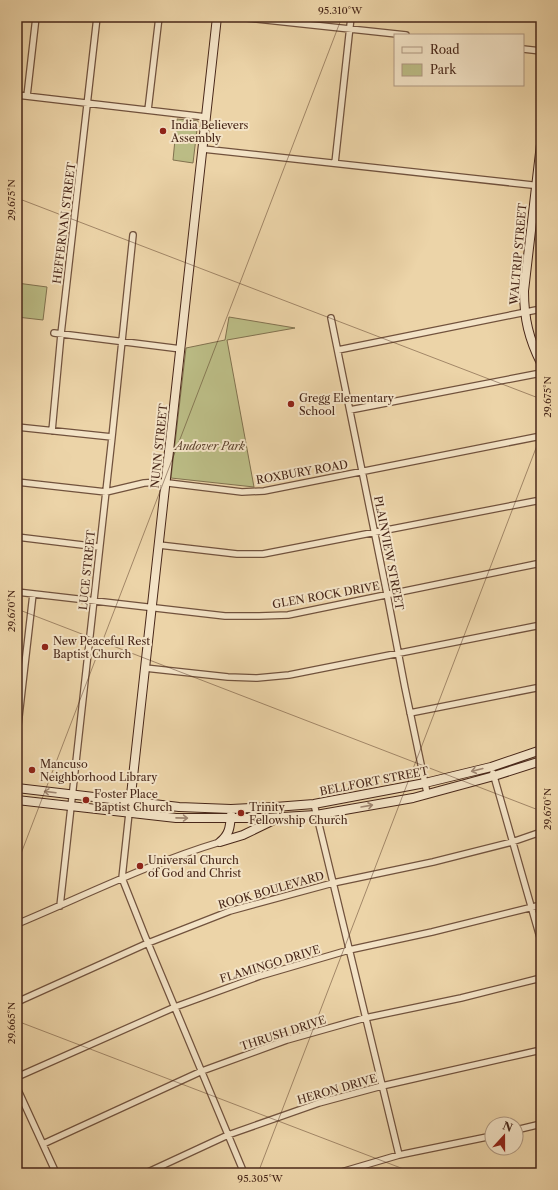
<svg xmlns="http://www.w3.org/2000/svg" width="558" height="1190" font-family="'Libre Caslon Text',serif">
  <style>
    .green { fill: #bbbc85; stroke: #82724f }
    .lines { fill: none; stroke-linecap: round; stroke-linejoin: round }
    .street-casing { stroke: #71523d; stroke-width: 8 }
    .secondary-casing { stroke: #482719; stroke-width: 10 }
    .street { stroke: #f3e3c6; stroke-width: 5.5 }
    .secondary { stroke: #f3e3c6; stroke-width: 8 }
    .oneway { stroke: #9e8570 }
    .ticks { fill: none; stroke: #482719; stroke-width: 1; stroke-opacity: 0.45 }
    .poi-dot { fill: #8f2418; stroke: #f3e3c6; stroke-width: 1.5 }
    .labels { text-anchor: middle; stroke-width: 4; stroke-linejoin: round; paint-order: stroke }
    .poi-label { font-size: 11px; fill: #482719; stroke: #f3e3c6; text-anchor: start }
    .street-label { font-size: 11px; fill: #482719; stroke: #f3e3c6 }
    .park-label { font-size: 11px; font-style: italic; fill: #5f452f; stroke: #f3e3c6 }
    .neatline { fill: none; stroke: #482719; stroke-width: 1.5 }
    .ticks-label { font-size: 10px; text-anchor: middle; fill: #482719 }
  </style>
  <rect width="100%" height="100%" fill="#ecd4a8"/>
  <filter id="stains"><feTurbulence type="fractalNoise" baseFrequency=".005" numOctaves="4"/><feColorMatrix values="0 0 0 0 .2 0 0 0 0 .09 0 0 0 0 .02 0 0 0 .5 -.17"/></filter>
  <radialGradient id="worn" r=".72"><stop offset=".6" stop-color="#630" stop-opacity="0"/><stop offset="1" stop-color="#630" stop-opacity=".3"/></radialGradient>
  <path class="green" d="M177 119 198 121 193 163 173 160Z
    M17 283 47 287 43 320 17 317Z
    M229 317 295 328 227 340 254 487 171 478 186 348 225 340Z"/>
  <g class="lines">
    <g class="street-casing">
      <path id="street" d="M237 17 406 35
        M523 49 541 51
        M17 95 206 117
        M27 96 36 17
        M148 110 159 17
        M203 149 541 186
        M335 163 351 17
        M331 318 387 594 405 688 427 793
        M54 333 181 349
        M338 350 541 309
        M350 410 541 373
        M17 427 112 437
        M52 431 61 334 97 17
        M17 482 106 492 144 483 160 482 242 492 264 491 541 436
        M17 537 99 547
        M159 545 237 554H263L541 500
        M17 592 225 616H259L288 615 541 563
        M145 668 228 677 257 678 289 675 541 625
        M410 713 541 687
        M17 734 33 594
        M493 773 541 941
        M314 804 399 1155
        M129 813 122 878 145 936 244 1173
        M60 906 112 437 133 235
        M17 924C84 896 150 863 220 842
        M17 1002 148 943 230 911 333 883 433 862 512 842 541 832
        M17 1077 175 1007 260 976 349 950 432 932 541 905
        M17 1088 56 1173
        M516 1130 541 1124
        M43 1144 202 1071 287 1040 365 1018 461 998 541 978
        M146 1173 228 1135 319 1103 382 1086 541 1050
        M338 1173 399 1155 492 1136"/>
    </g>
    <g class="secondary-casing">
      <path id="secondary" d="M541 144 524 291C524 319 529 339 541 363
        M17 788 179 807 231 809 275 807 314 804 425 783 491 767 541 750
        M17 800 176 818H266L316 815 413 798 494 776 541 761
        M129 813 217 17
        M220 842 243 835 274 820
        M220 842C230 834 230 826 231 815"/>
    </g>
    <use href="#street" class="street"/>
    <use href="#secondary" class="secondary"/>
  </g>
  <defs><path id="oneway-shaft" d="M-6 0H5M1.5-3L5.5 0L1.5 3" fill="none" stroke-width="1.6" stroke-linecap="round" stroke-linejoin="round"/></defs>
  <g class="oneway">
    <use href="#oneway-shaft" transform="translate(477 770) rotate(166)"/>
    <use href="#oneway-shaft" transform="translate(50 792) rotate(-173)"/>
    <use href="#oneway-shaft" transform="translate(367 806) rotate(-10)"/>
    <use href="#oneway-shaft" transform="translate(182 818) rotate(1)"/>
  </g>
  <path class="ticks" d="M17 198 541 399M17 609 541 811M17 864 342 17M17 1021 414 1173M258 1173 541 435"/>
  <g class="poi-dot">
    <circle cx="163" cy="131" r="4"/>
    <circle cx="291" cy="404" r="4"/>
    <circle cx="45" cy="647" r="4"/>
    <circle cx="32" cy="770" r="4"/>
    <circle cx="86" cy="800" r="4"/>
    <circle cx="241" cy="813" r="4"/>
    <circle cx="140" cy="866" r="4"/>
  </g>
  <g class="labels">
    <g class="poi-label">
      <text x="171" y="129">India Believers<tspan x="171" dy="13">Assembly</tspan></text>
      <text x="299" y="402">Gregg Elementary<tspan x="299" dy="13">School</tspan></text>
      <text x="53" y="645">New Peaceful Rest<tspan x="53" dy="13">Baptist Church</tspan></text>
      <text x="40" y="768">Mancuso<tspan x="40" dy="13">Neighborhood Library</tspan></text>
      <text x="94" y="798">Foster Place<tspan x="94" dy="13">Baptist Church</tspan></text>
      <text x="249" y="811">Trinity<tspan x="249" dy="13">Fellowship Church</tspan></text>
      <text x="148" y="864">Universal Church<tspan x="148" dy="13">of God and Christ</tspan></text>
    </g>
    <g class="street-label">
      <text transform="translate(64 223) rotate(-83)" y="4">HEFFERNAN STREET</text>
      <text transform="translate(518 254) rotate(-85)" y="4">WALTRIP STREET</text>
      <text transform="translate(159 446) rotate(-84)" y="4">NUNN STREET</text>
      <text transform="translate(302 472) rotate(-10)" y="4">ROXBURY ROAD</text>
      <text transform="translate(389 553) rotate(79)" y="4">PLAINVIEW STREET</text>
      <text transform="translate(87 570) rotate(-84)" y="4">LUCE STREET</text>
      <text transform="translate(326 595) rotate(-10)" y="4">GLEN ROCK DRIVE</text>
      <text transform="translate(374 781) rotate(-11)" y="4">BELLFORT STREET</text>
      <text transform="translate(271 890) rotate(-16)" y="4">ROOK BOULEVARD</text>
      <text transform="translate(270 964) rotate(-17)" y="4">FLAMINGO DRIVE</text>
      <text transform="translate(283 1033) rotate(-18)" y="4">THRUSH DRIVE</text>
      <text transform="translate(337 1089) rotate(-16)" y="4">HERON DRIVE</text>
    </g>
    <g class="park-label">
      <text x="210" y="450">Andover Park</text>
    </g>
  </g>
  <rect width="558" height="1190" fill="none" stroke="#ecd4a8" stroke-width="44"/>
  <rect x="394" y="34" width="130" height="52" fill="#f3e3c6" stroke="#af9881"/>
  <rect x="402" y="47" width="20" height="6" fill="#f3e3c6" stroke="#af9881"/>
  <text x="430" y="54" font-size="12" fill="#482719">Road</text>
  <rect x="402" y="64" width="20" height="12" fill="#bbbc85" stroke="#af9881"/>
  <text x="430" y="74" font-size="12" fill="#482719">Park</text>
  <g transform="translate(504 1136) rotate(21)"><circle r="19" fill="#f3e3c6" stroke="#af9881"/>
  <path d="M0-3L7 15L0 10L-7 15Z" fill="#8f2418"/>
  <text y="-6" font-size="11" font-weight="bold" text-anchor="middle" fill="#482719">N</text>
  </g>
  <rect x="22" y="22" width="514" height="1146" class="neatline"/>
  <g class="ticks-label">
    <text x="340" y="14">95.310°W</text>
    <text transform="translate(11 200) rotate(-90)" y="4">29.675°N</text>
    <text transform="translate(547 397) rotate(-90)" y="4">29.675°N</text>
    <text transform="translate(11 611) rotate(-90)" y="4">29.670°N</text>
    <text transform="translate(547 809) rotate(-90)" y="4">29.670°N</text>
    <text transform="translate(11 1023) rotate(-90)" y="4">29.665°N</text>
    <text x="260" y="1182">95.305°W</text>
  </g>
  <rect width="100%" height="100%" filter="url(#stains)"/>
  <rect width="100%" height="100%" fill="url(#worn)"/>
</svg>
